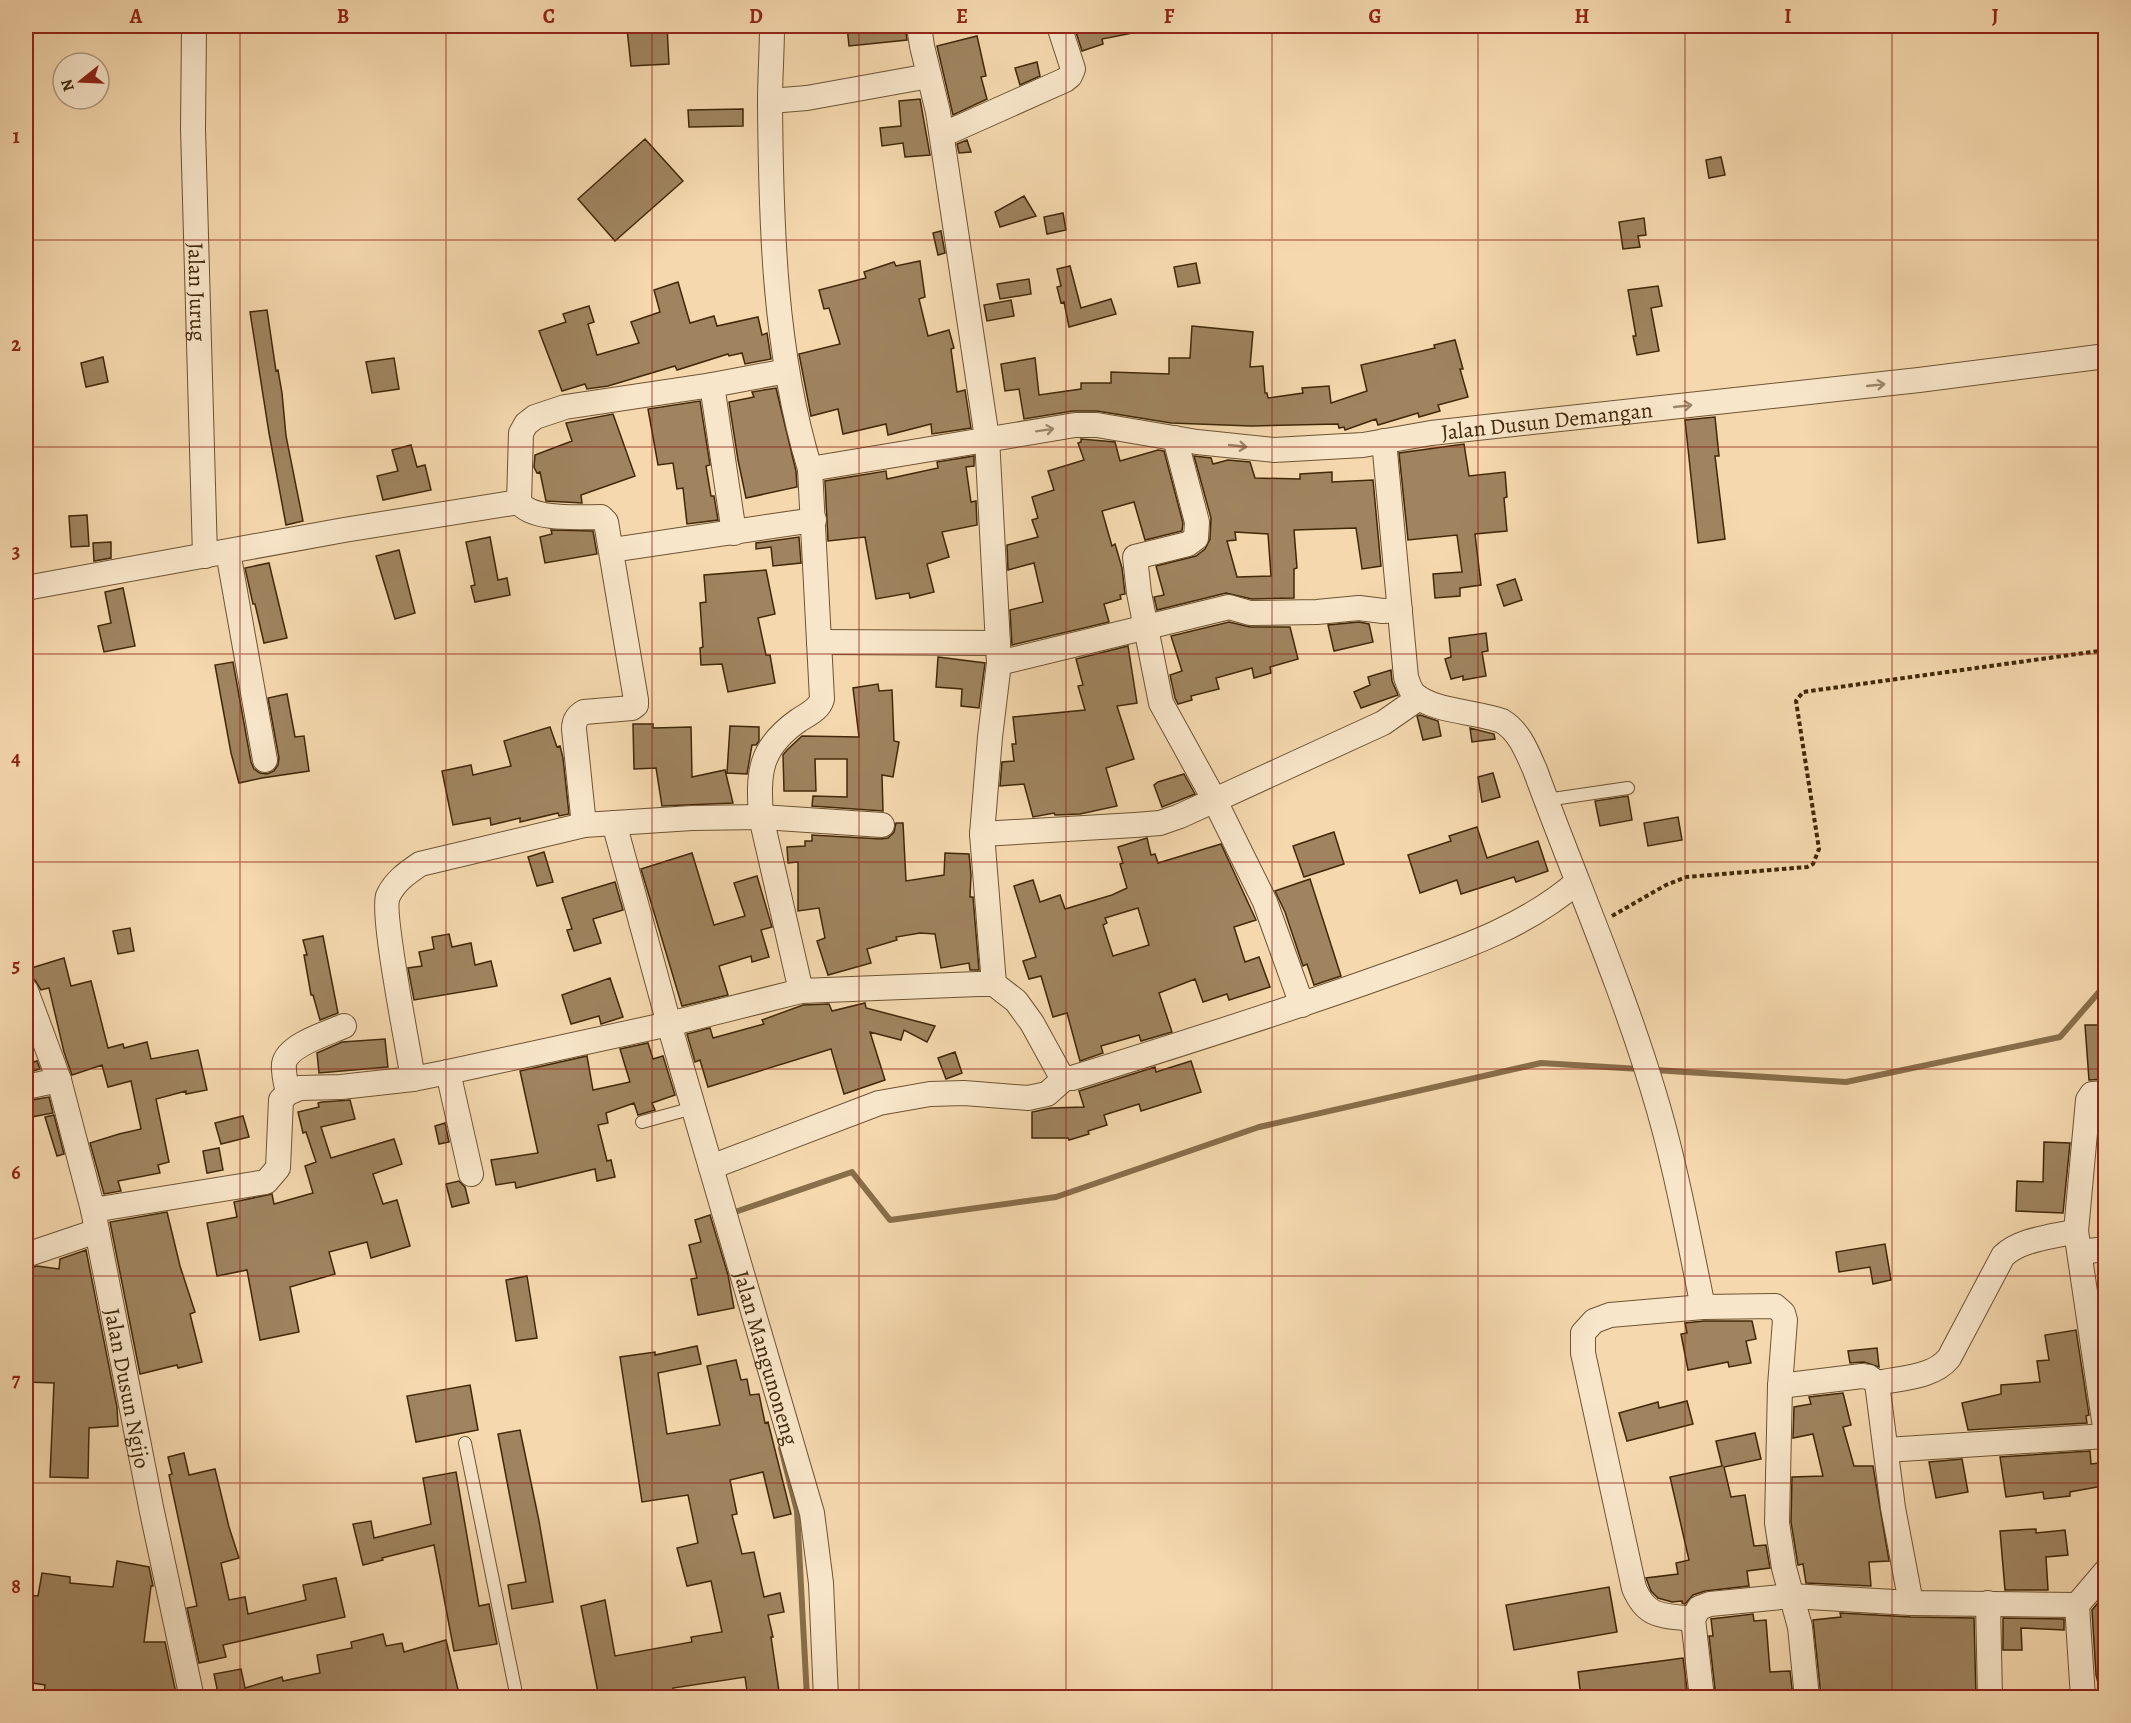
<svg xmlns="http://www.w3.org/2000/svg" width="2131" height="1723" font-family="Alegreya,serif">
  <style>
    .lines { fill: none; stroke-linecap: round; stroke-linejoin: round }
    .stream { stroke: #886e4a; stroke-width: 6 }
    .building { fill: #9f845f; stroke: #412809; stroke-width: 1.5; fill-rule: evenodd }
    .lane-casing { stroke: #6e5432; stroke-width: 14 }
    .street-casing { stroke: #6e5432; stroke-width: 26 }
    .path { stroke: #412809; stroke-width: 4; stroke-dasharray: 4.5 3; stroke-linecap: butt }
    .lane { stroke: #f8e6ca; stroke-width: 12 }
    .street { stroke: #f8e6ca; stroke-width: 24 }
    .oneway { stroke: #9c876a }
    .grid { fill: none; stroke: #8f2418; stroke-width: 1.5; stroke-opacity: 0.55 }
    .labels { text-anchor: middle; stroke-width: 5; stroke-linejoin: round; paint-order: stroke }
    .street-label { font-size: 22px; fill: #412809; stroke: #f8e6ca }
    .neatline { fill: none; stroke: #8f2418; stroke-width: 2 }
    .grid-label { font-size: 20px; text-anchor: middle; font-weight: bold; fill: #8f2418 }
  </style>
  <rect width="100%" height="100%" fill="#f5d8ae"/>
  <filter id="stains"><feTurbulence type="fractalNoise" baseFrequency=".00333" numOctaves="4"/><feColorMatrix values="0 0 0 0 .2 0 0 0 0 .09 0 0 0 0 .02 0 0 0 .5 -.17"/></filter>
  <radialGradient id="worn" r=".72"><stop offset=".6" stop-color="#630" stop-opacity="0"/><stop offset="1" stop-color="#630" stop-opacity=".3"/></radialGradient>
  <g class="lines">
    <path class="stream" d="M1654 1070 1846 1082 2060 1037 2106 984
      M729 1214 852 1172 890 1220 1056 1197 1259 1127 1541 1063 1640 1069
      M781 1448 797 1511 807 1698"/>
  </g>
  <path class="building" d="M643 26H667L669 64 631 66 627 29 644 28Z
    M847 26H905L907 40 849 46Z
    M1074 26H1132L1133 33 1102 39 1103 44 1082 51Z
    M977 36 986 76 981 77 987 99 953 115 937 46Z
    M1037 62 1040 76 1020 85 1015 68Z
    M920 99 930 155 905 157 903 143 882 146 880 128 901 126 899 101Z
    M743 109V126L689 127 688 110Z
    M645 139 683 181 615 241 578 199Z
    M967 140 971 152 959 153 957 144Z
    M1721 157 1725 175 1709 178 1706 160Z
    M1024 196 1036 216 1000 227 995 212Z
    M1063 213 1066 230 1047 234 1044 217Z
    M1644 218 1646 235 1638 236 1640 247 1623 249 1619 222Z
    M941 231 945 253 938 255 933 233Z
    M920 261 925 297 919 299 928 336 949 330 954 348 951 349 957 392 965 390 971 428 932 434 931 424 888 435 886 424 843 434 838 409 811 416 799 354 840 344 829 308 824 309 819 290 866 278 864 272 894 262 896 266Z
    M1196 263 1200 283 1178 287 1174 267Z
    M1070 266 1081 308 1111 299 1116 314 1069 327 1064 302 1061 303 1057 287 1061 286 1057 269Z
    M1029 279 1031 294 1000 299 997 284Z
    M678 282 690 323 714 316 717 326 758 317 762 335 767 333 771 359 745 364 742 353 729 356 728 354 677 370 675 366 608 386 587 389 585 384 562 391 539 331 566 322 563 314 589 306 594 322 588 324 597 355 639 343 631 322 660 312 654 290Z
    M1658 286 1662 306 1651 308 1659 351 1637 355 1633 336H1636L1628 290Z
    M1011 300 1014 316 987 321 984 305Z
    M267 310 276 371 278 370 282 393 286 436 303 521 286 525 269 433 250 312Z
    M1192 326 1253 332 1250 367 1263 366 1265 393H1267L1268 398 1303 393 1302 388 1329 386 1331 403 1367 391 1361 365 1435 348 1434 345 1455 340 1463 369H1460L1468 397 1438 405 1440 411 1419 417 1418 413 1378 425 1376 419 1345 430 1344 427 1339 428 1338 424 1251 426 1171 423 1097 411H1073L1024 419 1019 389 1005 391 1001 364 1035 358 1039 395 1081 389V383H1111V372L1169 374V358H1190Z
    M103 357 108 382 86 387 81 363Z
    M394 358 399 389 372 393 366 362Z
    M776 388 796 471 797 487 746 498 738 460 729 402 754 397 752 392Z
    M700 401 710 465 706 466 711 496H714L718 520 687 524 683 488 677 489 673 463 658 465 648 409Z
    M613 414 635 476 581 495 582 503 546 501 540 472 537 473 534 467 535 455 572 441 566 423Z
    M1715 417 1719 456H1715L1725 539 1698 543 1685 420Z
    M1081 439 1115 442 1120 461 1158 450 1164 451 1183 523 1182 531 1145 540 1134 502 1102 511 1112 546 1115 544 1122 568 1125 594 1120 595 1121 599 1104 604 1109 622 1012 645 1010 610 1043 602 1034 563 1008 570 1007 545 1038 537 1032 520 1038 518 1032 497 1054 490 1048 471 1084 460 1078 443 1081 442Z
    M1464 444 1469 476 1505 472 1507 497 1504 498 1507 531 1475 534 1481 585 1460 588V596L1435 598 1433 574 1462 572 1457 535 1408 540 1399 453Z
    M411 445 417 467 425 465 431 490 383 500 377 476 398 471 392 450Z
    M974 456V466L966 467 971 502 976 501 977 525 942 532 949 557 927 564 934 592 910 598 909 593 876 599 865 537 828 541 825 481 886 471 887 479 938 468 937 462Z
    M1194 456 1211 458 1213 464 1228 460 1250 462 1255 478 1300 479V474L1332 472V482L1373 480 1381 566 1362 569 1356 528 1294 530 1297 568 1294 569V598L1252 599 1226 593 1157 610 1154 597 1164 595 1156 566 1196 556 1205 549 1210 539 1211 518ZM1235 532 1268 534 1271 576 1237 577 1227 541 1236 540Z
    M87 515 89 546 71 547 69 516Z
    M551 530 593 531 597 554 545 563 540 537 552 534Z
    M490 537 498 580 507 578 510 595 475 602 471 586 475 585 466 542Z
    M799 537 801 563 773 566 771 547 756 549V543Z
    M111 542V558L94 561 93 543Z
    M399 550 415 613 395 619 376 556Z
    M269 563 287 638 264 643 255 604H253L245 568Z
    M766 570 775 614 758 618 766 655H770L775 683 728 692 722 664 701 665 700 648 703 647 700 603 706 602 704 575Z
    M1515 579 1522 600 1504 606 1497 585Z
    M123 588 135 646 104 652 98 626 111 623 105 592Z
    M1229 622 1250 627H1290L1298 659 1270 667 1271 673 1254 678 1252 668 1216 678 1219 689 1191 696 1192 700 1178 704 1175 698 1170 675 1182 671 1171 636Z
    M1359 622 1369 624 1373 642 1334 651 1328 625Z
    M1486 633 1488 651 1482 652 1486 676 1463 680V676L1451 679 1445 659 1451 657 1449 638Z
    M1128 646 1137 703 1117 706 1134 759 1106 768 1117 806 1080 814 1055 815 1054 813 1033 817 1024 784 1000 786 1002 762 1014 761 1012 744H1016L1013 717 1085 710 1078 686 1083 685 1076 659Z
    M938 657 985 663 979 708 961 706 962 689 936 687Z
    M233 662 251 762 254 769 260 773 267 774 274 771 278 765 279 758 268 698 287 694 295 737 304 736 309 771 262 778 239 783 231 753 215 665Z
    M1391 670 1392 681 1398 695 1361 708 1354 692 1370 685 1368 677Z
    M878 684 879 691 892 690 894 741 899 742 893 777 882 775 883 811 812 806 813 796 847 797V759H815L816 791H784L783 755 787 750 802 736 859 737 853 688Z
    M1420 715 1438 721 1441 736 1423 740 1417 716Z
    M633 724H653V728L691 727 692 777 725 770 733 803 662 806 656 768 634 769Z
    M730 726 759 727V741L756 745H752L747 774 727 773Z
    M550 727 557 747 560 746 563 758 569 814 559 816 558 813 520 822V818L491 825 490 818 453 825 442 771 471 765 473 775 511 766 504 741Z
    M1470 728 1494 734 1495 739 1472 742Z
    M1493 773 1500 797 1482 802 1478 777Z
    M1184 774 1195 794 1162 807 1154 785 1158 782Z
    M1628 796 1632 820 1600 826 1595 801Z
    M1678 817 1682 840 1648 846 1644 823Z
    M896 823H903L906 881 944 875 945 853 969 854 971 875 970 897H973L979 970H970L969 963 941 968 935 934 920 933 896 937 897 940 867 949 871 963 828 975 817 941 825 938 819 908 798 911V862L788 863 787 847 805 846V841H812V835L881 839 888 838 894 832Z
    M1477 827 1487 858 1538 841 1548 871 1516 882 1514 877 1461 894 1457 880 1420 893 1408 855 1451 841 1449 836Z
    M1334 832 1344 864 1304 877 1293 846Z
    M1147 838 1151 855 1155 854 1158 863 1221 844 1256 920 1234 927 1245 962 1259 957 1270 987 1229 1000 1227 994 1203 1002 1195 979 1159 993 1172 1032 1141 1041 1139 1035 1101 1046 1103 1053 1080 1061 1067 1013 1053 1017 1041 976 1029 979 1023 961 1036 957 1014 886 1033 880 1040 902 1060 895 1065 909 1112 895 1127 888 1120 864 1123 863 1118 847ZM1138 908 1149 945 1113 956 1103 925 1107 923 1105 918Z
    M544 852 553 882 537 886 528 857Z
    M692 853 714 925 745 916 734 883 757 876 772 927 761 930 769 957 752 962 751 956 719 966 728 995 682 1006 641 869Z
    M1310 879 1341 976 1314 985 1307 964 1303 966 1285 912 1275 891Z
    M615 882 623 910 593 919 601 943 574 951 567 930 572 929 562 898Z
    M130 928 134 951 118 954 113 931Z
    M449 934 452 947 471 943 475 965 491 961 497 986 414 1000 408 968 422 966 419 952 434 949 432 937Z
    M323 936 338 1013 320 1020 313 995H311L304 955H307L303 940Z
    M64 958 71 986 91 981 108 1048 123 1044 124 1048 147 1042 151 1059 198 1050 207 1090 186 1094V1091L156 1099 169 1162 158 1165 160 1173 118 1181 121 1191 104 1194 90 1143 119 1134 141 1129 131 1081 108 1087 102 1065 72 1075 64 1052 49 988 41 990 35 980 26 977V975H30L28 969Z
    M610 978 623 1017 601 1024 599 1016 571 1024 562 995Z
    M865 1003 866 1008 935 1026 927 1042 904 1030 901 1040 870 1032 885 1080 844 1094 831 1049 708 1087 700 1060 695 1062 687 1034 710 1028 713 1038 764 1024 762 1020 803 1005 829 1004 832 1011Z
    M2085 1025H2106V1079L2089 1080Z
    M385 1039 388 1067 319 1073 317 1053 342 1042Z
    M648 1043 653 1059 663 1056 675 1095 652 1103 655 1110 638 1115 634 1103 606 1113 608 1123 598 1125 607 1161 611 1160 615 1177 597 1181 595 1169 516 1188 515 1182 496 1185 491 1160 538 1153 520 1071 587 1056 593 1090 630 1082 620 1049Z
    M955 1052 962 1073 946 1079 938 1058Z
    M37 1061 40 1069 26 1073V1064Z
    M1191 1061 1201 1092 1141 1111 1139 1104 1104 1115 1107 1125 1088 1131 1089 1134 1069 1140 1068 1138H1032V1112L1051 1108 1084 1107 1079 1091 1155 1067 1156 1072Z
    M49 1097 53 1113 26 1118V1101Z
    M350 1100 355 1119 321 1127 331 1158 394 1139 402 1164 373 1174 383 1204 397 1200 410 1246 371 1258 367 1242 329 1252 335 1274 290 1287 299 1332 260 1340 247 1270 217 1276 207 1223 237 1217 234 1202 272 1194 274 1204 313 1193 305 1166 316 1162 306 1132 303 1133 298 1112 319 1107 318 1103 322 1102Z
    M54 1115 64 1154 57 1156 45 1117Z
    M243 1116 249 1137 221 1144 215 1123Z
    M445 1123 449 1142 439 1144 435 1126Z
    M2044 1142 2070 1143 2063 1213 2016 1211 2017 1181 2043 1182Z
    M219 1148 223 1170 207 1173 203 1151Z
    M459 1181 465 1187 469 1203 452 1207 446 1184Z
    M167 1212 180 1266 195 1312 190 1314 202 1362 178 1368 177 1365 140 1374 110 1222Z
    M710 1215 728 1275 734 1308 698 1315 691 1279 697 1278 689 1245 701 1242 695 1220Z
    M1885 1244 1891 1280 1873 1284 1870 1267 1839 1272 1836 1252Z
    M86 1250 117 1407 118 1426 89 1428 88 1478 50 1477 54 1383 26 1382V1340H31L33 1306 26 1305V1269L37 1266 59 1269 60 1259Z
    M527 1276 537 1338 516 1341 506 1280Z
    M1704 1321H1752L1756 1339 1746 1341 1751 1363 1729 1367 1728 1362 1688 1370 1681 1334 1687 1333 1685 1323Z
    M2076 1330 2089 1415 2086 1416 2087 1423 1968 1430 1962 1403 2001 1394V1385L2040 1382 2037 1361 2049 1360 2045 1335Z
    M697 1346 701 1364 658 1373 667 1434 720 1425 707 1366 736 1360 741 1380 747 1379 750 1395 759 1394 765 1423 768 1422 791 1514 774 1518 763 1472 730 1480 737 1514 732 1515 742 1554 754 1552 764 1597 780 1593 784 1612 768 1615 773 1637H771L780 1698H748L745 1677 673 1688 675 1698H599L581 1606 605 1600 615 1656 692 1642 691 1637 722 1632 711 1581 687 1586 677 1548 698 1543 688 1495 642 1502 620 1357 655 1352V1355Z
    M1877 1348 1879 1367 1864 1362 1850 1363 1848 1351Z
    M470 1385 478 1430 416 1442 407 1396Z
    M1843 1393 1851 1425 1843 1427 1854 1466H1873L1889 1561 1869 1562 1871 1586 1806 1583 1803 1564 1798 1565 1791 1522 1792 1477 1823 1476 1813 1434 1793 1438 1794 1407 1811 1404 1809 1397Z
    M1687 1401 1693 1424 1627 1441 1619 1413 1658 1402 1659 1408Z
    M520 1430 539 1521 553 1602 512 1609 508 1585 526 1582 498 1434Z
    M1755 1433 1761 1459 1724 1467 1731 1497 1745 1495 1754 1546 1766 1545 1770 1568 1747 1571 1749 1586 1705 1591 1693 1595 1685 1604 1682 1603V1601L1672 1602 1658 1598 1651 1591 1646 1578 1678 1574 1676 1563 1689 1560 1670 1477 1722 1466 1716 1441Z
    M2090 1451 2091 1464 2099 1463 2103 1486 2070 1492V1496L2044 1499 2043 1492 2006 1497 2000 1457Z
    M184 1453 189 1475 215 1469 229 1527 239 1558 221 1563 229 1600 245 1597 248 1614 306 1600 303 1585 336 1578 345 1617 223 1645 226 1657 199 1663 187 1608 197 1606 169 1475 172 1474 168 1457Z
    M1962 1459 1968 1492 1936 1498 1929 1462Z
    M456 1472 479 1606 489 1604 497 1644 454 1651 434 1545 382 1558 383 1560 363 1565 353 1524 371 1521 374 1538 431 1524 423 1478Z
    M2036 1529V1533L2065 1530 2068 1555 2046 1557 2048 1590H2005L2000 1531Z
    M117 1561 149 1567 153 1586H151L144 1642H165L177 1698H46L47 1692H44L45 1685 26 1682V1595L38 1596 42 1573 70 1577V1583L113 1587Z
    M1609 1587 1617 1632 1514 1650 1506 1605Z
    M2106 1597V1691H2100L2096 1675 2092 1610 2102 1598Z
    M1840 1613 1911 1617 1974 1618 1976 1698 1821 1696 1813 1620 1841 1617Z
    M1753 1614 1754 1621 1766 1620 1770 1672 1790 1671 1793 1697 1716 1698 1709 1636H1713L1711 1619Z
    M2003 1618 2064 1619V1630L2021 1628 2022 1650H2003Z
    M383 1634 386 1646 402 1643 404 1652 446 1640 460 1698H219L214 1674 241 1669 245 1688 282 1677 283 1681 320 1673 317 1655 352 1648 351 1642Z
    M1683 1658 1688 1697 1581 1698 1578 1672Z"/>
  <g class="lines">
    <g class="lane-casing">
      <path id="lane" d="M1546 800 1628 788
        M642 1122 693 1108
        M465 1443 517 1698"/>
    </g>
    <g class="street-casing">
      <g id="street">
        <path id="s1" d="M194 26 193 129 205 556"/>
        <path d="M772 26C772 51 770 77 770 103 771 225 774 351 810 469L822 699C819 710 808 714 799 720 759 748 758 772 761 817L801 991"/>
        <path d="M919 26 922 46 938 112 987 438 999 663 990 737 982 834 994 984"/>
        <path d="M770 101 807 98 929 76"/>
        <path d="M942 135 1065 80 1070 76 1073 69 1059 26"/>
        <path d="M712 385 734 533"/>
        <path d="M1175 438 1197 522 1196 538 1188 544 1135 557 1139 593 1161 703 1214 799 1265 902 1302 1005"/>
        <path d="M1384 441 1406 677C1408 683 1410 690 1414 694 1431 711 1478 712 1502 721 1520 732 1527 752 1535 770 1574 877 1620 981 1653 1090 1675 1161 1688 1235 1703 1307"/>
        <path id="s2" d="M810 469 1075 425H1097L1197 442 1274 450 1363 445 1431 433 1919 380 2106 356"/>
        <path d="M519 502C532 521 580 517 601 517L606 522 636 700V705L632 708 584 712C577 716 574 720 574 729L584 825"/>
        <path d="M612 550 814 520"/>
        <path d="M228 552 265 760"/>
        <path d="M26 588 344 530 519 502 521 433 526 424 535 417 565 407 712 385 787 371"/>
        <path d="M819 642 998 643"/>
        <path d="M999 663 1229 607 1250 613 1317 612 1359 608 1383 611 1400 610"/>
        <path id="s3" d="M614 823 669 1024 812 1513 821 1583 826 1698"/>
        <path d="M982 834 1135 825 1160 823 1180 816 1383 723 1419 698"/>
        <path id="s4" d="M26 991 59 1080 93 1210 152 1512 192 1698"/>
        <path d="M448 1072 471 1174"/>
        <path d="M413 1079C409 1052 381 913 388 896 395 881 407 873 420 864L584 825 692 818 761 817 882 825"/>
        <path d="M26 1087 59 1080"/>
        <path d="M288 1093C286 1083 283 1073 284 1064 287 1045 328 1033 344 1026"/>
        <path d="M2106 1093 2092 1094 2088 1100 2076 1231 2106 1434"/>
        <path d="M711 1167 879 1103 930 1094 964 1093 1028 1098 1047 1094 1065 1078H1072C1175 1046 1277 1014 1378 978 1447 953 1521 931 1577 882"/>
        <path d="M93 1210 266 1182 278 1168 281 1100 288 1093 300 1088 341 1087 413 1079 448 1072 669 1024 801 991 978 984H994L1016 1001 1032 1023 1060 1074 1065 1078"/>
        <path d="M2080 1252 2106 1249"/>
        <path d="M26 1255 97 1231"/>
        <path d="M1877 1383C1900 1378 1933 1378 1949 1358L2003 1256C2020 1239 2053 1237 2076 1231"/>
        <path d="M1780 1386 1862 1376 1869 1377 1877 1383 1893 1508 1911 1603"/>
        <path d="M1886 1450 2106 1436"/>
        <path d="M1988 1603 1990 1698"/>
        <path d="M1693 1619C1663 1615 1647 1619 1634 1588L1583 1353V1333L1594 1321 1610 1315 1703 1307 1775 1306 1783 1313 1785 1320 1780 1386 1777 1523 1784 1568 1800 1627 1807 1698"/>
        <path d="M1702 1698 1693 1619 1699 1608 1710 1604 1791 1596 1911 1603 2077 1605"/>
        <path d="M2083 1698 2077 1605 2106 1571"/>
      </g>
    </g>
    <path class="path" d="M1612 916 1666 885 1686 877 1807 867 1813 864 1819 849 1796 701 1803 692 2106 650"/>
    <use href="#lane" class="lane"/>
    <use href="#street" class="street"/>
  </g>
  <defs><path id="oneway-shaft" d="M-6 0H5M1.5-3L5.5 0L1.5 3" fill="none" stroke-width="1.6" stroke-linecap="round" stroke-linejoin="round" transform="scale(1.5)"/></defs>
  <g class="oneway">
    <use href="#oneway-shaft" transform="translate(1876 385) rotate(-6)"/>
    <use href="#oneway-shaft" transform="translate(1683 406) rotate(-6)"/>
    <use href="#oneway-shaft" transform="translate(1045 430) rotate(-9)"/>
    <use href="#oneway-shaft" transform="translate(1238 446) rotate(6)"/>
  </g>
  <path class="grid" d="M240 26V1698M446 26V1698M652 26V1698M859 26V1698M1066 26V1698M1272 26V1698M1478 26V1698M1685 26V1698M1892 26V1698M26 240H2106M26 447H2106M26 654H2106M26 862H2106M26 1069H2106M26 1276H2106M26 1483H2106"/>
  <g class="labels">
    <g class="street-label">
      <text dy="8" stroke="none"><textPath href="#s1" startOffset="266">Jalan Jurug</textPath></text>
      <text dy="8" stroke="none"><textPath href="#s2" startOffset="744">Jalan Dusun Demangan</textPath></text>
      <text dy="8" stroke="none"><textPath href="#s3" startOffset="556">Jalan Mangunoneng</textPath></text>
      <text dy="8" stroke="none"><textPath href="#s4" startOffset="411">Jalan Dusun Ngijo</textPath></text>
    </g>
  </g>
  <rect width="2131" height="1723" fill="none" stroke="#f5d8ae" stroke-width="66"/>
  <g transform="translate(81 81) rotate(252)"><circle r="28" fill="#f8e6ca" stroke="#af9a7d" stroke-width="1.5"/>
  <path d="M0-4.5L10 22L0 15L-10 22Z" fill="#8f2418"/>
  <text y="-9" font-size="16" font-weight="bold" text-anchor="middle" fill="#412809">N</text>
  </g>
  <rect x="33" y="33" width="2065" height="1657" class="neatline"/>
  <g class="grid-label">
    <text x="136" y="23">A</text>
    <text x="343" y="23">B</text>
    <text x="549" y="23">C</text>
    <text x="756" y="23">D</text>
    <text x="962" y="23">E</text>
    <text x="1169" y="23">F</text>
    <text x="1375" y="23">G</text>
    <text x="1582" y="23">H</text>
    <text x="1788" y="23">I</text>
    <text x="1995" y="23">J</text>
    <text x="16" y="143">1</text>
    <text x="16" y="351">2</text>
    <text x="16" y="558">3</text>
    <text x="16" y="765">4</text>
    <text x="16" y="972">5</text>
    <text x="16" y="1179">6</text>
    <text x="16" y="1386">7</text>
    <text x="16" y="1593">8</text>
  </g>
  <rect width="100%" height="100%" filter="url(#stains)"/>
  <rect width="100%" height="100%" fill="url(#worn)"/>
</svg>
